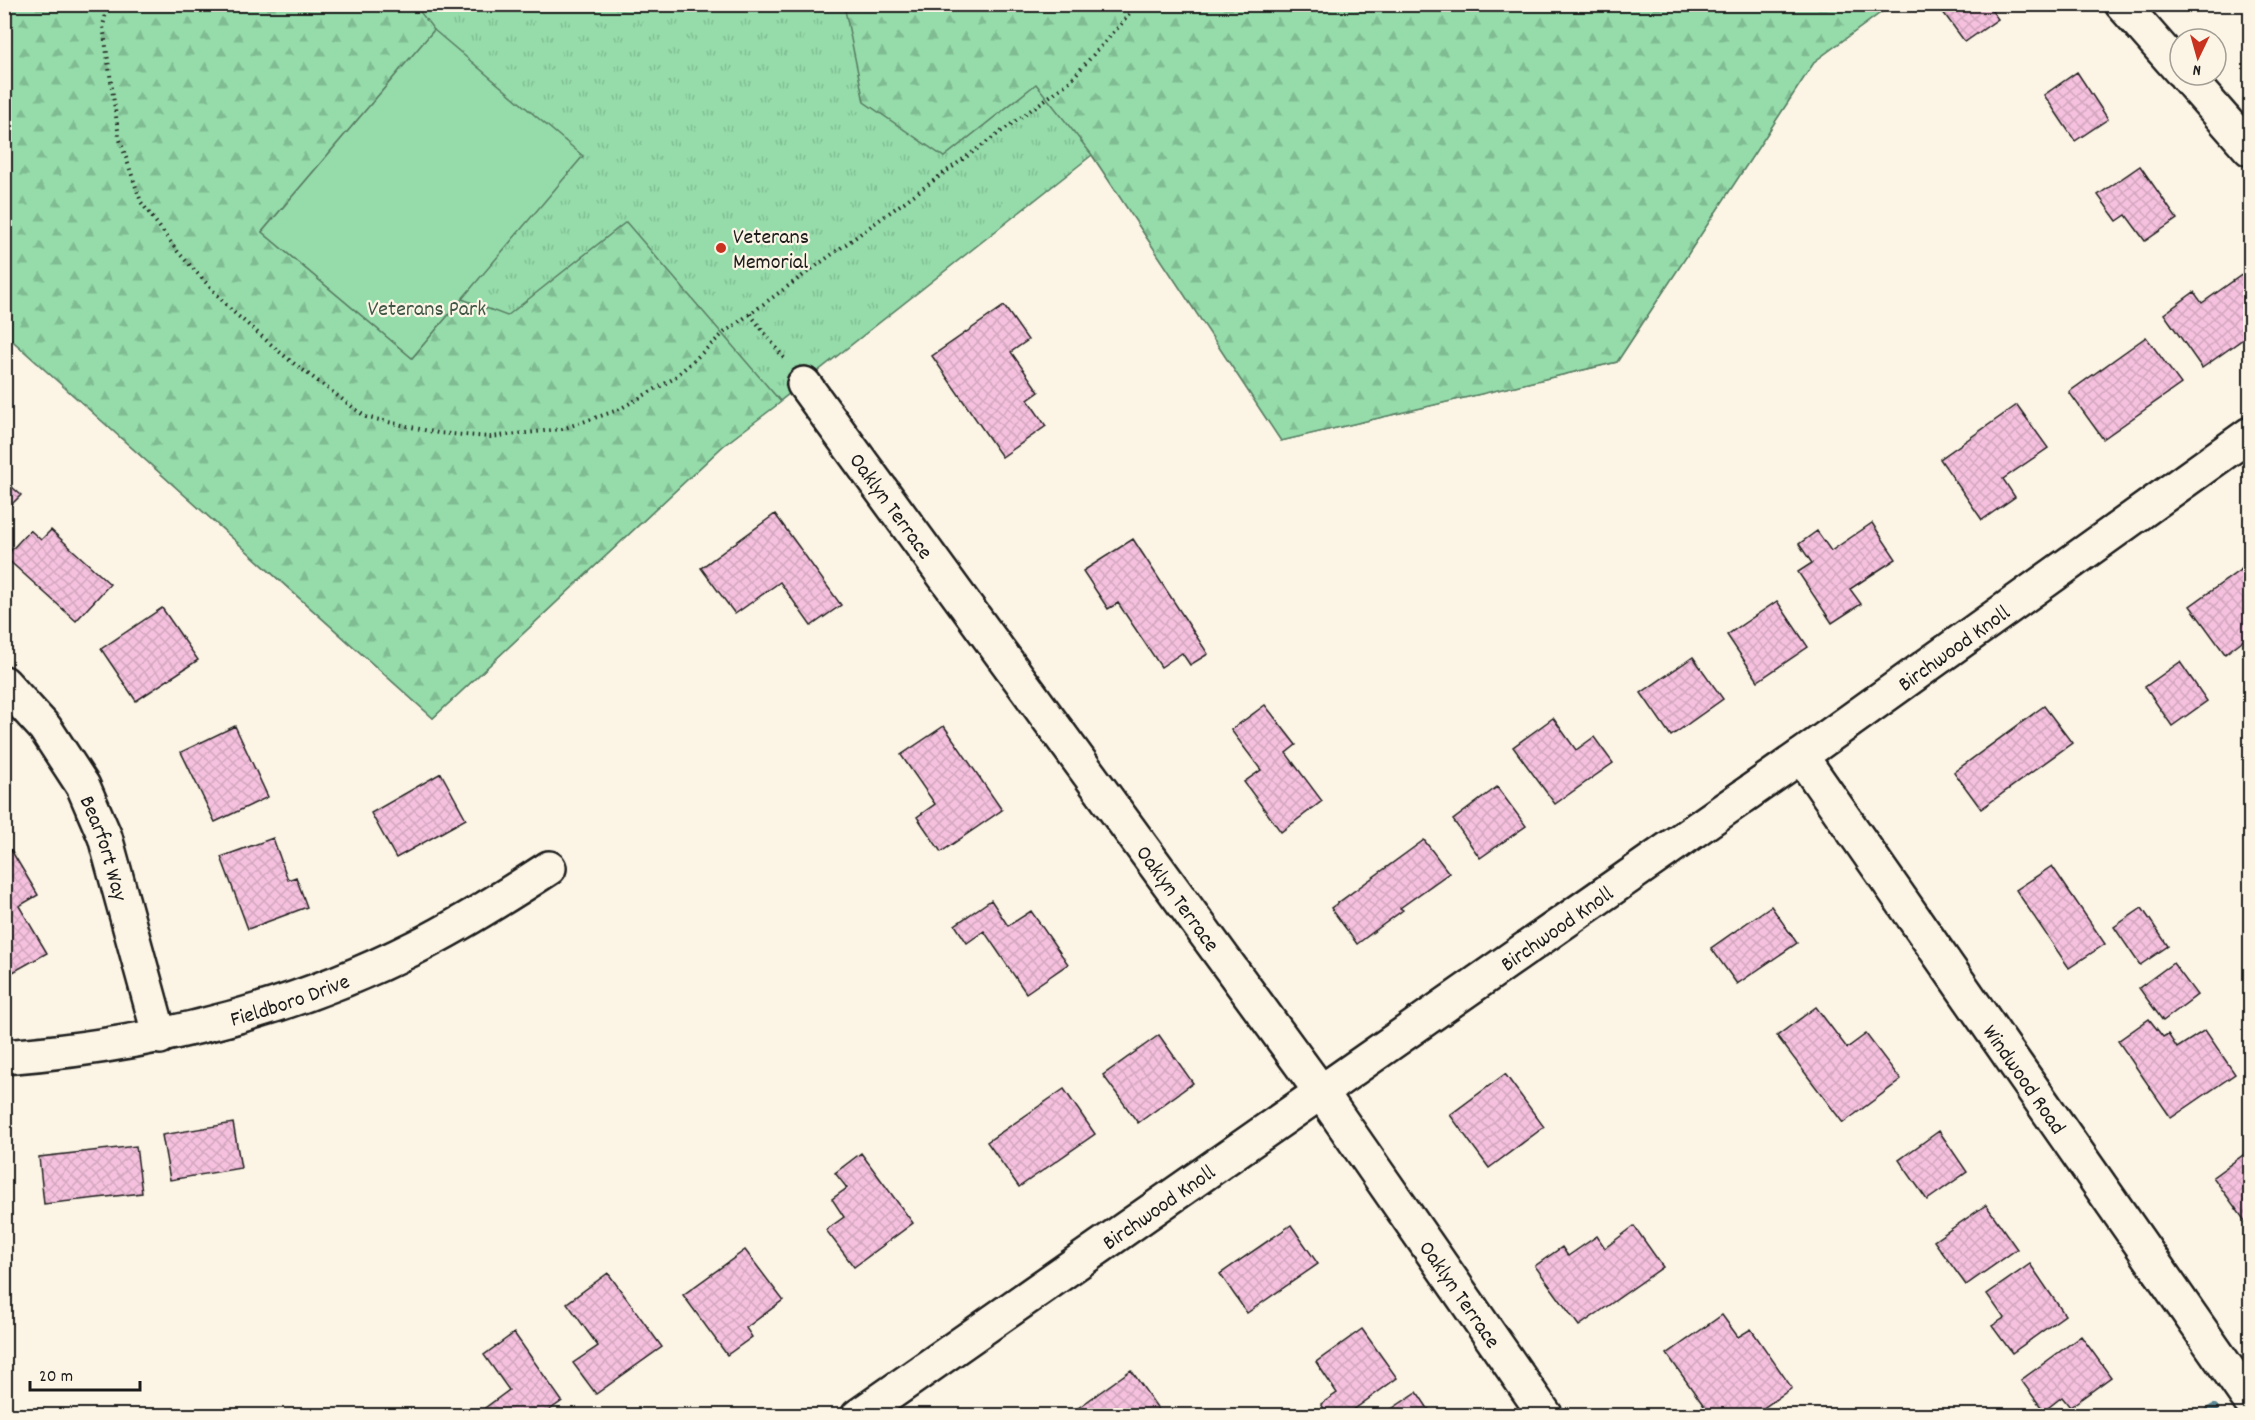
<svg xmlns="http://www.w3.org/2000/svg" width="2255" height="1420" font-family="Dekko,sans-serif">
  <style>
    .grass { fill: url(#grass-tufts); stroke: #587c63; stroke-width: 1.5 }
    .forest { fill: url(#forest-firs); stroke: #587c63; stroke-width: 1.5 }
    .pitch { fill: #95dcaa; stroke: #587c63; stroke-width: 1.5 }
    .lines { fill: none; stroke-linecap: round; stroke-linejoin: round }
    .stream { stroke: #598692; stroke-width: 10 }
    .building { fill: url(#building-cross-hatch); stroke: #1c1c1c; stroke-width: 1.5 }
    .minor-casing { stroke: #1c1c1c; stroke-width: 38 }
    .path { stroke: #1c1c1c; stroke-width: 4; stroke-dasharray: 1.5 4.5; stroke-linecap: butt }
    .minor { stroke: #fcf5e5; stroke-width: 33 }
    .poi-dot { fill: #c8321e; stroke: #fcf5e5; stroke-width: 2 }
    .labels { text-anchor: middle; stroke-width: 4.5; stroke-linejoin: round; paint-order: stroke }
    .poi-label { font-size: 22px; fill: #1c1c1c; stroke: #fcf5e5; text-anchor: start }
    .park-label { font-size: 22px; fill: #405647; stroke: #fcf5e5 }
    .street-label { font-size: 22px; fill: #1c1c1c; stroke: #fcf5e5 }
  </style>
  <defs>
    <pattern id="grass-tufts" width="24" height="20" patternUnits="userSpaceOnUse" patternTransform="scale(1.5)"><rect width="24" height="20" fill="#95dcaa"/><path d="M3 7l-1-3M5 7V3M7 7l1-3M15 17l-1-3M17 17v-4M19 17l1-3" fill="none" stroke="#80bc92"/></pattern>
    <pattern id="forest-firs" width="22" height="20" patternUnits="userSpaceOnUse" patternTransform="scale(1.5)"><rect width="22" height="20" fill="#95dcaa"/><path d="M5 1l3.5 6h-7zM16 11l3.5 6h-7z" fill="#80bc92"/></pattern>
    <pattern id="building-cross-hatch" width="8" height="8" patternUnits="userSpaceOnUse" patternTransform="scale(1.5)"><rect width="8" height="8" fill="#f6c1de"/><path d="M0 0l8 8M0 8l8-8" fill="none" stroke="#d2a5be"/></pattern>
  </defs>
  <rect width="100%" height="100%" fill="#fcf5e5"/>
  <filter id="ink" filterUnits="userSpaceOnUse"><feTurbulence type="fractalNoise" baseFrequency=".0167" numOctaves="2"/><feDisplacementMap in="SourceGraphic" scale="12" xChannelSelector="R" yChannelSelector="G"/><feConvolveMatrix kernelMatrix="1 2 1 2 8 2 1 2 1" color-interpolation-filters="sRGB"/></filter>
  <g filter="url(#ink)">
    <path class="grass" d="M5 5H1891L1815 61 1617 362 1281 441 1092 155 723 446 433 718 5 334Z"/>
    <path class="forest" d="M5 5H415L434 30 262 232 412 358 462 299 507 316 626 222 781 402 723 446 433 718 5 334Z
      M844 5V4L1891 5 1815 61 1617 362 1281 441 1092 155 1036 84 944 157 864 102Z"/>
    <path class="pitch" d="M434 30 583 156 412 358 262 232Z"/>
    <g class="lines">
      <path class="stream" d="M2203 1416 2214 1409"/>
    </g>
    <path class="building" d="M1937 4H1987L1998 19 1965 42Z
      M2077 72 2108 119 2075 141 2044 95Z
      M2140 166 2177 219 2145 241 2126 215 2117 221 2098 195Z
      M2250 269V334L2202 368 2164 314 2194 292 2202 303Z
      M1004 306 1028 340 1011 352 1039 392 1028 400 1046 426 1002 457 932 356Z
      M2146 337 2181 384 2103 439 2069 392Z
      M2017 405 2048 448 2003 479 2015 497 1982 520 1940 459Z
      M4 480 21 495 4 512Z
      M775 514 841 605 811 626 780 582 735 614 701 568Z
      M1872 523 1896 559 1850 589 1861 604 1832 623 1798 572 1812 563 1799 544 1817 531 1831 551Z
      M30 530 41 540 51 530 110 584 76 621 5 557Z
      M1133 539 1208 654 1190 665 1182 653 1161 667 1118 603 1108 609 1083 571Z
      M2250 563V635L2225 654 2190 606Z
      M1777 601 1808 647 1758 681 1727 635Z
      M162 608 198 660 136 701 101 649Z
      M1693 657 1723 699 1671 736 1641 693Z
      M2180 662 2207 701 2172 726 2145 687Z
      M1265 705 1296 745 1286 753 1322 801 1281 832 1244 782 1261 770 1231 730Z
      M2044 706 2072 743 1981 809 1954 772Z
      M1553 718 1576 750 1594 737 1613 763 1555 804 1513 747Z
      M235 726 268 797 215 822 181 752Z
      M944 726 1002 810 941 852 917 817 935 804 901 755Z
      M441 773 466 819 396 858 371 813Z
      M1497 787 1526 826 1480 858 1453 820Z
      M273 838 288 880 296 877 307 907 248 929 221 857Z
      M1424 840 1449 873 1400 908 1403 910 1357 944 1331 908Z
      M11 850 38 895 19 906 47 953 6 976 4 854Z
      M2052 866 2105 944 2069 968 2016 890Z
      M991 900 1008 926 1031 911 1068 964 1026 993 984 931 967 943 955 925Z
      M1771 906 1797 943 1737 984 1711 948Z
      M2142 908 2168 946 2140 965 2114 927Z
      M2173 963 2197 995 2163 1021 2139 988Z
      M1816 1007 1847 1048 1866 1034 1901 1080 1843 1123 1777 1036Z
      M2149 1019 2163 1037 2168 1034 2177 1048 2205 1030 2235 1074 2171 1118 2118 1041Z
      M1159 1035 1193 1083 1138 1123 1103 1075Z
      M1505 1074 1544 1127 1489 1168 1450 1115Z
      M1064 1089 1095 1134 1019 1187 987 1142Z
      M233 1123 241 1168 170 1180 162 1135Z
      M1939 1131 1967 1172 1927 1200 1899 1160Z
      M136 1146 142 1193 44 1204 39 1157Z
      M2250 1150V1228L2213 1177Z
      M861 1153 913 1223 854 1267 826 1230 844 1217 832 1199 847 1188 835 1173Z
      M1986 1205 2017 1249 1966 1285 1934 1241Z
      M1291 1225 1318 1264 1247 1313 1220 1274Z
      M1634 1226 1663 1267 1579 1326 1535 1266 1562 1247 1568 1256 1597 1236 1605 1248Z
      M745 1250 783 1300 746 1328 752 1337 727 1355 683 1295Z
      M2030 1264 2065 1315 2012 1353 1992 1326 2004 1318 1987 1294Z
      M608 1273 662 1347 596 1394 573 1363 598 1346 567 1303Z
      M1722 1315 1738 1337 1751 1329 1792 1388 1752 1416H1711L1667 1354Z
      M1362 1329 1397 1378 1345 1416H1329L1321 1404 1337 1393 1316 1362Z
      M514 1333 562 1401 541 1416H474L509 1390 484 1355Z
      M2081 1336 2111 1377 2070 1407 2062 1397 2044 1411 2021 1380Z
      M1131 1370 1159 1410 1151 1416H1067Z
      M1417 1392 1433 1416H1381Z"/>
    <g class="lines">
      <g class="minor-casing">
        <g id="minor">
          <path d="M2122 4 2180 70"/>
          <path d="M2185 75 2250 149"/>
          <path id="s1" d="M804 384 1321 1092 1546 1416"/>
          <path id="s2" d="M4 683 45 728 83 786 105 837 160 1037"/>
          <path id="s3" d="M1801 756 2250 1401"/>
          <path id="s4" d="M4 1057C147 1046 288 1012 416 947 462 924 506 896 549 868"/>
          <path id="s5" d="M858 1416 1801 756 2250 434"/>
        </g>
      </g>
      <path class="path" d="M108 4 103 26 119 137 141 202 178 252 231 310 288 359 366 417 438 433 490 437 562 429 618 410 673 379 725 332 1068 83 1123 22 1136 4
        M750 314 784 358"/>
      <use href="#minor" class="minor"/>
    </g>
  </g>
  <circle class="poi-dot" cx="721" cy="248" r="6"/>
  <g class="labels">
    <g class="poi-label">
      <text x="733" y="243">Veterans<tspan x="733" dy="25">Memorial</tspan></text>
    </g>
    <g class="park-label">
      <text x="427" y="315">Veterans Park</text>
    </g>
    <g class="street-label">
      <text dy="8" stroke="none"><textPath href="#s1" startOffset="150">Oaklyn Terrace</textPath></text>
      <text dy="8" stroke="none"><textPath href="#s5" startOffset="1338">Birchwood Knoll</textPath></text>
      <text dy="8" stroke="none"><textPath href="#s2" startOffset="196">Bearfort Way</textPath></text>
      <text dy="8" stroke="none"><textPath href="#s1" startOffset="636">Oaklyn Terrace</textPath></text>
      <text dy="8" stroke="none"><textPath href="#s5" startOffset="852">Birchwood Knoll</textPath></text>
      <text dy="8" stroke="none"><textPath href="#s4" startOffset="292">Fieldboro Drive</textPath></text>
      <text dy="8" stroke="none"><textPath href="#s3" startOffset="393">Windwood Road</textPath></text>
      <text dy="8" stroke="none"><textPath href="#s5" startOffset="366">Birchwood Knoll</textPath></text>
      <text dy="8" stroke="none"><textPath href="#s1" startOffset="1122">Oaklyn Terrace</textPath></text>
    </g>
  </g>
  <rect width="2255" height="1420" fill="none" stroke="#fcf5e5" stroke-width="24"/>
  <rect x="12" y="12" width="2231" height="1396" fill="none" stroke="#1c1c1c" stroke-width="2" filter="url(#ink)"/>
  <g transform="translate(2198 57) rotate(185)"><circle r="28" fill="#fcf5e5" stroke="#a29e95" stroke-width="1.5"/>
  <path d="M0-4.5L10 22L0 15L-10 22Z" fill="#c8321e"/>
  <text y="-9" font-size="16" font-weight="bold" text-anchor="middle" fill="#1c1c1c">N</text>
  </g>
  <path d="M30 1381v9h110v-9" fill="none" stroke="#1c1c1c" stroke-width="3"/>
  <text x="39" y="1381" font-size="18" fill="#1c1c1c" stroke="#fcf5e5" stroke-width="4.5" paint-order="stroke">20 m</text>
</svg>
